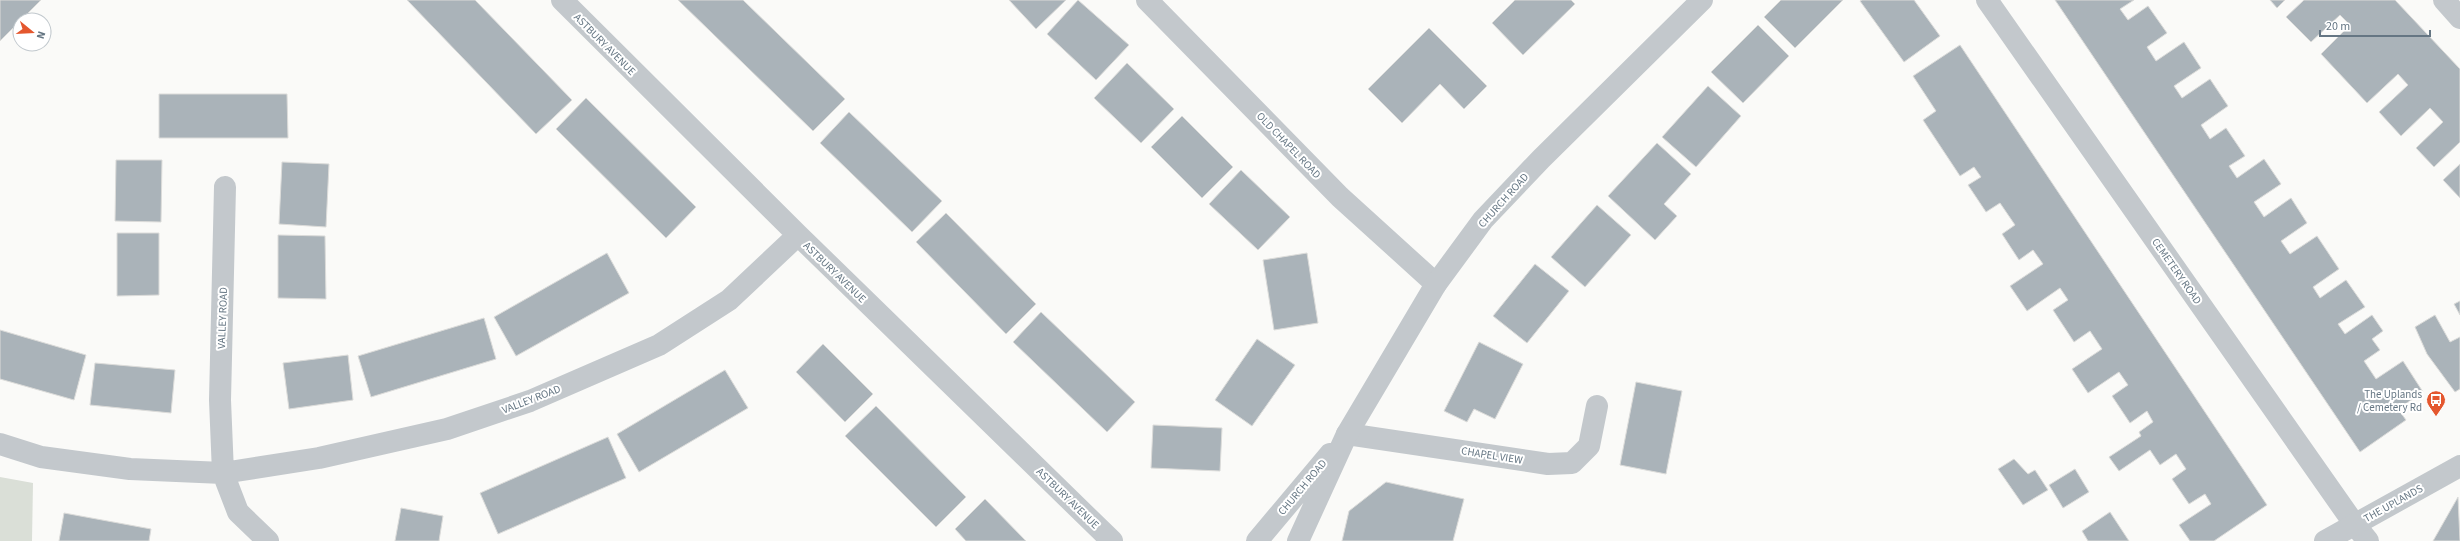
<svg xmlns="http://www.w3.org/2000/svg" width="2460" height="541" font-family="'Source Sans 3',sans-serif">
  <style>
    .green { fill: #dadfd7 }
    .building { fill: #aab3b9; stroke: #dcdcda }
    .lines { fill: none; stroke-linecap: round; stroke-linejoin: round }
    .minor { stroke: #c3c8cc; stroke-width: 22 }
    .tertiary { stroke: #c3c8cc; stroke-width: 22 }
    .labels { text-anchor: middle; stroke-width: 4; stroke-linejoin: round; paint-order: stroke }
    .street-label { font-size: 11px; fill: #657683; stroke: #fff }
    .poi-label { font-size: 11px; fill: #657683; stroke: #fff; text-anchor: end }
  </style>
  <rect width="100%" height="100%" fill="#fafaf8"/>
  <path class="green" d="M0 477 33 483 32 541H0Z"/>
  <path class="building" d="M0 0H41L0 41Z
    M407 0H475L572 100 536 134Z
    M678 0H743L845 99 813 131Z
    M1009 0H1066L1036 29Z
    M1078 0 1129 45 1096 80 1047 34Z
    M1515 0H1571L1575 4 1523 55 1492 23Z
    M1781 0H1843L1795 48 1764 17Z
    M1862 0H1914L1940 36 1904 62 1860 1Z
    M2055 0H2134L2120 9 2128 20 2148 6 2167 33 2147 47 2156 61 2184 42 2201 68 2174 86 2182 98 2210 79 2228 106 2201 125 2210 139 2226 128 2245 156 2229 166 2237 178 2264 159 2281 184 2254 202 2264 217 2291 198 2307 223 2281 241 2290 254 2317 236 2339 269 2313 287 2320 298 2346 280 2365 307 2338 324 2345 334 2372 315 2383 331 2372 339 2380 350 2364 361 2376 379 2403 361 2423 392 2398 409 2406 420 2360 452Z
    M2270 0H2285L2277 8Z
    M2304 0H2395L2460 69V142L2434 167 2416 148 2443 122 2430 108 2401 136 2379 112 2408 85 2398 74 2367 103 2321 54 2350 25 2340 15 2311 42 2286 17Z
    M1758 25 1789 56 1743 103 1711 72Z
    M1429 28 1487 86 1464 109 1440 84 1402 123 1368 89Z
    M1960 45 2267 505 2214 541H2190L2179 525 2211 504 2205 494 2189 504 2172 479 2186 469 2176 454 2160 465 2150 450 2119 471 2109 457 2141 436 2139 432 2153 422 2147 411 2130 423 2112 396 2128 385 2119 372 2088 393 2072 369 2102 349 2090 331 2074 342 2053 310 2068 300 2060 288 2027 311 2010 286 2043 264 2033 250 2019 260 2002 234 2015 225 2000 203 1986 212 1968 185 1981 177 1974 167 1960 176 1923 120 1936 111 1913 76Z
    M1127 63 1174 109 1141 143 1094 98Z
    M1708 86 1741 116 1696 167 1662 137Z
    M159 94H287L288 138H159Z
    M586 98 696 207 666 238 556 129Z
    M849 112 942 201 912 232 820 143Z
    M1182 116 1233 167 1202 198 1151 147Z
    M1657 143 1691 174 1664 204 1677 216 1655 240 1608 196Z
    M116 160H162L161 222 115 221Z
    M282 162 329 164 326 227 279 224Z
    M2460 164V198L2443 180Z
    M1241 170 1290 217 1258 250 1209 204Z
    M1597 205 1631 235 1585 287 1551 257Z
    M946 213 1036 304 1006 334 916 242Z
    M117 233H159V295L117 296Z
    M278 235 325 236 326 299 278 298Z
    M607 253 629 293 516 356 494 317Z
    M1307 253 1318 323 1274 330 1263 260Z
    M1535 264 1569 291 1527 343 1493 316Z
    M2460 301V315L2454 304Z
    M1041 312 1135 402 1107 432 1013 342Z
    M2435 315 2450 342 2460 337V389L2455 392 2427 354 2415 327Z
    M484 318 496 359 371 397 358 356Z
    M0 330 86 355 74 400 0 379Z
    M1257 339 1295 365 1252 426 1215 400Z
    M1479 342 1523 364 1495 419 1474 409 1467 422 1444 411Z
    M823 344 873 394 845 422 796 372Z
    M348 355 353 400 289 409 283 363Z
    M95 363 175 370 171 413 90 405Z
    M725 370 748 408 639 472 617 434Z
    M1636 382 1682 391 1666 474 1620 465Z
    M876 406 966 497 936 527 845 436Z
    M1153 425 1222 428 1220 471 1151 468Z
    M608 437 626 478 498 534 480 493Z
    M2014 459 2028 474 2035 470 2048 490 2023 505 1998 469Z
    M2075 469 2089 492 2063 508 2049 485Z
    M1386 482 1464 499 1453 541H1342L1349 511Z
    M2458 497 2460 541H2433Z
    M985 499 1026 541H966L955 529Z
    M401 508 443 516 439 541H395Z
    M2110 512 2129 541H2088L2082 531Z
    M64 513 151 529 149 541H59Z"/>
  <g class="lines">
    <path class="minor" d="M562 0 798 235 1112 541
      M1147 0 1340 197 1436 284
      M1987 0 2355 525 2368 541
      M2444 0 2460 18
      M225 187 220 400 223 473 238 512 268 541
      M1347 434 1548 464 1572 463 1589 446 1597 406
      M0 444 41 457 130 469 223 473 319 458 447 429 530 401 659 345 729 300 798 235"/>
    <path class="tertiary" d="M1257 541 1330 454
      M1298 541 1347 434 1436 284 1483 220 1541 159 1702 0
      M2325 541 2460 466"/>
  </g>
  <defs>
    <g id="bus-pin" transform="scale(1)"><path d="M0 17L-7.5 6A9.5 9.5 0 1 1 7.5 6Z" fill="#e4572e" stroke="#fff"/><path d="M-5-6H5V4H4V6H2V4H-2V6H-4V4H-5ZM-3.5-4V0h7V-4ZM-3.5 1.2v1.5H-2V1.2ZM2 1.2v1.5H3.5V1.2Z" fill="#fff"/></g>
  </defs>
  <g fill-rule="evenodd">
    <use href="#bus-pin" x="2436" y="400"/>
  </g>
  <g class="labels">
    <g class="street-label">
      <text transform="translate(605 44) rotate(45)" y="4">ASTBURY AVENUE</text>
      <text transform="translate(1289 145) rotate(46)" y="4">OLD CHAPEL ROAD</text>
      <text transform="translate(1503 200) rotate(-48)" y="4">CHURCH ROAD</text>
      <text transform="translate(2177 271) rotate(55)" y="4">CEMETERY ROAD</text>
      <text transform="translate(835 272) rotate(44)" y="4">ASTBURY AVENUE</text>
      <text transform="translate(222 318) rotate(-88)" y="4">VALLEY ROAD</text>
      <text transform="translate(531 399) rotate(-21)" y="4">VALLEY ROAD</text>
      <text transform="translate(1492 455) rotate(9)" y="4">CHAPEL VIEW</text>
      <text transform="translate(1302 487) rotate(-50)" y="4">CHURCH ROAD</text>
      <text transform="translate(1068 498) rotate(44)" y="4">ASTBURY AVENUE</text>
      <text transform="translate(2393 503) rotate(-29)" y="4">THE UPLANDS</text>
    </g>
    <g class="poi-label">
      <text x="2422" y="398">The Uplands<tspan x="2422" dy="13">/ Cemetery Rd</tspan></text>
    </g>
  </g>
  <g transform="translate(32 32) rotate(108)"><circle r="19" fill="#ffffff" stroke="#c1c8cd"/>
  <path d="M0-3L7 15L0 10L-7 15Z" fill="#e4572e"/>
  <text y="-6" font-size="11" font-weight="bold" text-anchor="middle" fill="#657683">N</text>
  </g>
  <path d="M2320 30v6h110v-6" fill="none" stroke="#657683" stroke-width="2"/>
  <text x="2326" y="30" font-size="12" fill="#657683" stroke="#ffffff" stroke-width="3" paint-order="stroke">20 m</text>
</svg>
